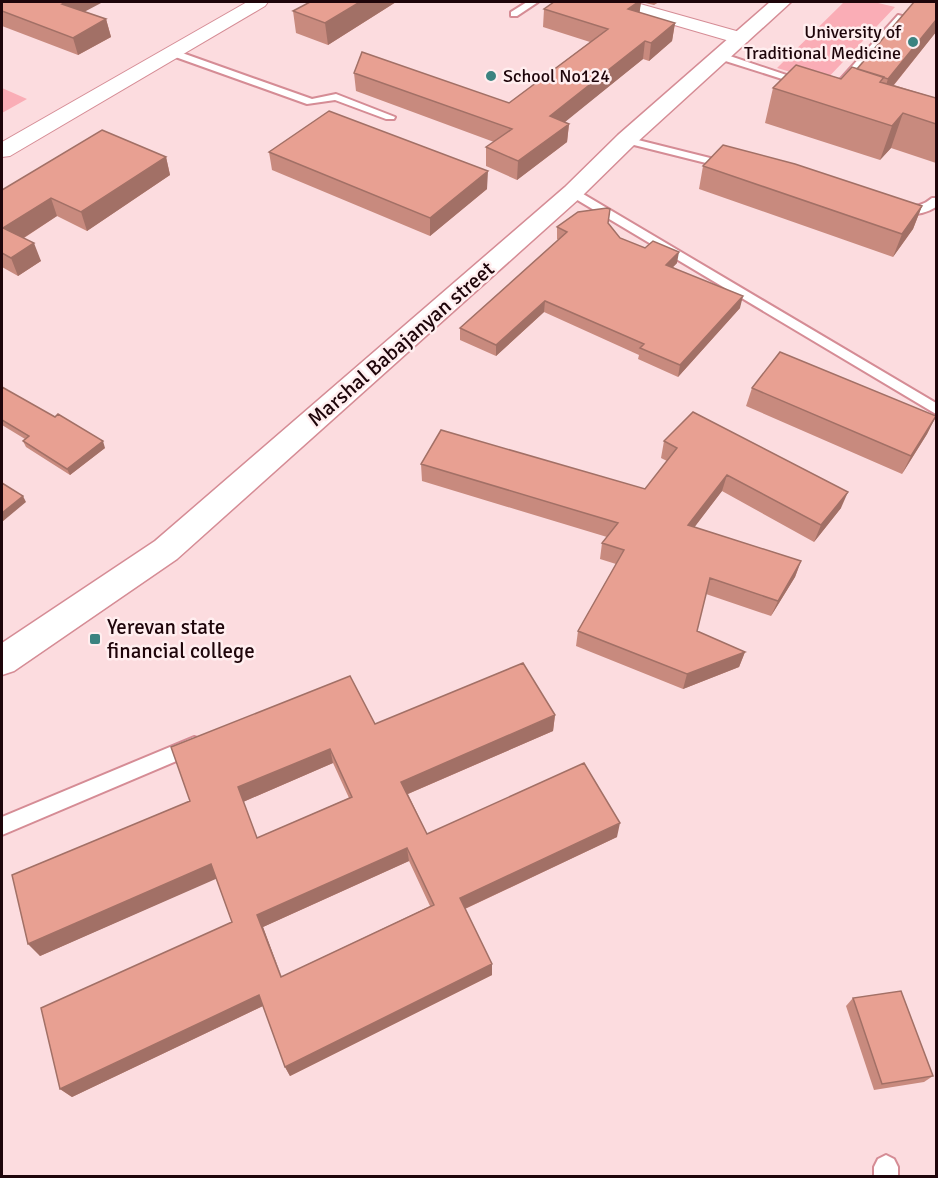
<svg xmlns="http://www.w3.org/2000/svg" width="938" height="1178" font-family="Signika,sans-serif">
  <style>
    .green { fill: #faadb6 }
    .lines { fill: none; stroke-linecap: round; stroke-linejoin: round }
    .service-casing { stroke: #d58c95; stroke-width: 4 }
    .minor-casing { stroke: #d58c95; stroke-width: 2 }
    .secondary-casing { stroke: #d58c95; stroke-width: 3 }
    .service { fill: #fff; fill-rule: evenodd }
    .minor { fill: #fff; fill-rule: evenodd }
    .secondary { fill: #fff; fill-rule: evenodd }
    .wall { fill: #c88a7e; fill-rule: evenodd }
    .shaded-wall { fill: #a27066 }
    .building { fill: #e8a092; stroke: #a27066; stroke-width: 1.5; fill-rule: evenodd }
    .poi-dot { fill: #3b8380; stroke: #ffeeef; stroke-width: 2 }
    .labels { text-anchor: middle; stroke-width: 5; stroke-linejoin: round; paint-order: stroke }
    .far-poi-label { font-size: 18px; fill: #1e050a; stroke: #ffeeef; text-anchor: end }
    .street-label { font-size: 21px; fill: #1e050a; stroke: #ffeeef }
    .poi-label { font-size: 21px; fill: #1e050a; stroke: #ffeeef; text-anchor: start }
  </style>
  <rect width="100%" height="100%" fill="#fcdcdf"/>
  <path class="green" d="M844 2H874L895 7 824 82 777 68Z
    M2 88 27 99 2 113Z"/>
  <g class="lines">
    <g class="service-casing">
      <path id="service" d="M527 2H538L517 16H511V12Z
        M898 15 906 17 845 87H837V83Z
        M171 49 312 99 336 94 395 117 394 119H386L335 100 307 104 167 54 166 52Z
        M716 54H724L810 83 801 85 716 58Z
        M626 137 734 164 736 166 730 169 622 142 620 140Z
        M573 188 936 403V414L569 195V189Z
        M932 198H936V207C923 215 909 216 894 213L892 210C903 202 916 212 932 198Z
        M194 737 200 739 203 745 200 751 2 835V817Z
        M886 1155 894 1159 898 1167V1176H874V1167L878 1159Z"/>
    </g>
    <g class="minor-casing">
      <path id="minor" d="M247 2H268L265 6 10 156 2 157V142Z
        M606 2H633L747 34 750 38 747 42H733L609 6Z"/>
    </g>
    <g class="secondary-casing">
      <path id="secondary" d="M770 2H791L634 145 581 197 177 559 14 671 2 675V643L155 541 565 187 618 135Z"/>
    </g>
    <use href="#service" class="service"/>
    <use href="#minor" class="minor"/>
    <use href="#secondary" class="secondary"/>
  </g>
  <path class="wall" d="M2 2 84 12 106 19 111 37 78 55 2 26Z
    M396 2 328 45 296 33 293 11Z
    M554 2H659L654 5 641 2 639 13 675 23 672 41 649 61 643 59 564 122 569 124 567 142 517 180 486 166V147L494 142 356 91 354 73 509 103 590 42 543 27 544 9Z
    M936 32 894 85 936 98V163L891 148 880 160 765 123 773 88 841 79 857 69Z
    M269 152 487 189 430 236 272 170Z
    M166 157 170 175 87 231 57 216 24 238 41 261 18 276 2 267V190Z
    M703 166 922 206 913 229 893 257 699 189Z
    M608 223 620 238 677 263 673 267 740 308 678 377 638 359 639 355 544 312 496 356 460 340V328L558 240 557 239V227Z
    M2 387 105 448 70 475 26 447 23 441 25 439 2 425Z
    M752 388 936 416 927 434 902 474 746 406Z
    M664 441 841 508 814 542 722 491 694 527 801 561 795 577 771 616 706 594 697 631 745 652 739 667 683 689 576 646 578 631 616 564 600 559 602 543 607 537 422 481 421 464 645 489 667 461 661 458Z
    M555 715 553 731 408 794 427 834 617 837 465 909 492 975 290 1076 285 1067 263 1006 72 1097 60 1089 232 922 216 878 40 956 12 875 375 724ZM333 763 349 798 257 838 243 802ZM409 861 430 906 281 977 263 927Z
    M853 998 933 1076 924 1082 874 1090 846 1006Z"/>
  <path class="shaded-wall" d="M66 2H103L67 21 62 4Z
    M360 2H396L328 45 325 23Z
    M638 2H641L639 17 628 9Z
    M106 19 111 37 78 55 73 38Z
    M936 20V32L880 102 888 79Z
    M675 23 672 41 649 61 651 43Z
    M645 41 643 59 549 135 550 116Z
    M903 113 891 148 880 160 892 126Z
    M569 124 567 142 517 180 518 161Z
    M166 157 170 175 87 231 81 212Z
    M488 171 487 189 430 236V218Z
    M51 198 57 216 11 246 3 228Z
    M922 206 913 229 893 257 902 234Z
    M34 243 41 261 18 276 11 258Z
    M679 252 677 263 664 276 666 265Z
    M743 296 740 308 678 377 680 365Z
    M545 301 544 312 496 356V345Z
    M936 416 927 434 902 474 911 456Z
    M103 441 105 448 70 475 67 469Z
    M727 475 722 491 684 541 688 525Z
    M848 492 841 508 814 542 821 525Z
    M23 496 26 502 2 522V513Z
    M801 561 795 577 771 616 778 601Z
    M745 652 739 667 683 689 687 674Z
    M555 715 553 731 403 796 401 782Z
    M330 749 333 763 243 802 238 787Z
    M620 823 617 837 460 911V898Z
    M407 848 409 861 263 927 286 988 257 915Z
    M211 864 218 878 40 956 28 944Z
    M492 964V975L290 1076 285 1067Z
    M259 995 265 1005 72 1097 60 1089Z"/>
  <path class="building" d="M2 2H66L62 4 106 19 73 38 2 11Z
    M310 2H360L325 23 293 11Z
    M554 2H638L628 9 675 23 651 43 645 41 550 116 569 124 518 161 486 147 512 129 354 73 362 52 509 103 608 29 544 9Z
    M914 2H936V20L888 79 857 69Z
    M796 65 841 79 852 67 884 77 880 82 936 98V124L903 113 892 126 773 88Z
    M329 111 488 171 430 218 269 152Z
    M102 130 166 157 81 212 51 198 3 228 34 243 11 258 2 253V190Z
    M723 145 795 164 922 206 902 234 703 166Z
    M607 208 610 209 608 223 620 238 645 248 653 241 679 252 666 265 743 296 680 365 640 348 644 344 545 301 496 345 460 328 567 232 557 227 578 212Z
    M780 352 936 416 911 456 752 388Z
    M2 387 55 417 58 414 103 441 67 469 23 441 29 436 2 420Z
    M693 412 848 492 821 525 727 475 688 525 801 561 778 601 710 578 697 631 745 652 687 674 578 631 624 550 602 543 618 523 421 464 441 430 645 489 677 448 664 441Z
    M2 483 23 496 2 513Z
    M523 663 555 715 401 782 427 834 584 763 620 823 460 898 492 964 285 1067 259 995 60 1089 41 1008 232 922 211 864 28 944 12 875 190 801 171 747 350 676 375 724ZM330 749 352 797 257 838 238 787ZM407 848 434 905 281 977 257 915Z
    M901 991 933 1076 882 1084 853 998Z"/>
  <g class="poi-dot">
    <circle cx="913" cy="42" r="6"/>
    <circle cx="491" cy="76" r="6"/>
    <rect x="89" y="633" width="12" height="12" rx="3"/>
  </g>
  <g class="labels">
    <g class="far-poi-label">
      <text x="901" y="38">University of<tspan x="901" dy="21">Traditional Medicine</tspan></text>
      <text x="503" y="82" text-anchor="start">School No124</text>
    </g>
    <g class="street-label">
      <text transform="translate(401 344) rotate(-41)" y="7">Marshal Babajanyan street</text>
    </g>
    <g class="poi-label">
      <text x="107" y="634">Yerevan state<tspan x="107" dy="24">financial college</tspan></text>
    </g>
  </g>
  <rect width="938" height="1178" fill="none" stroke="#1e050a" stroke-width="6"/>
</svg>
